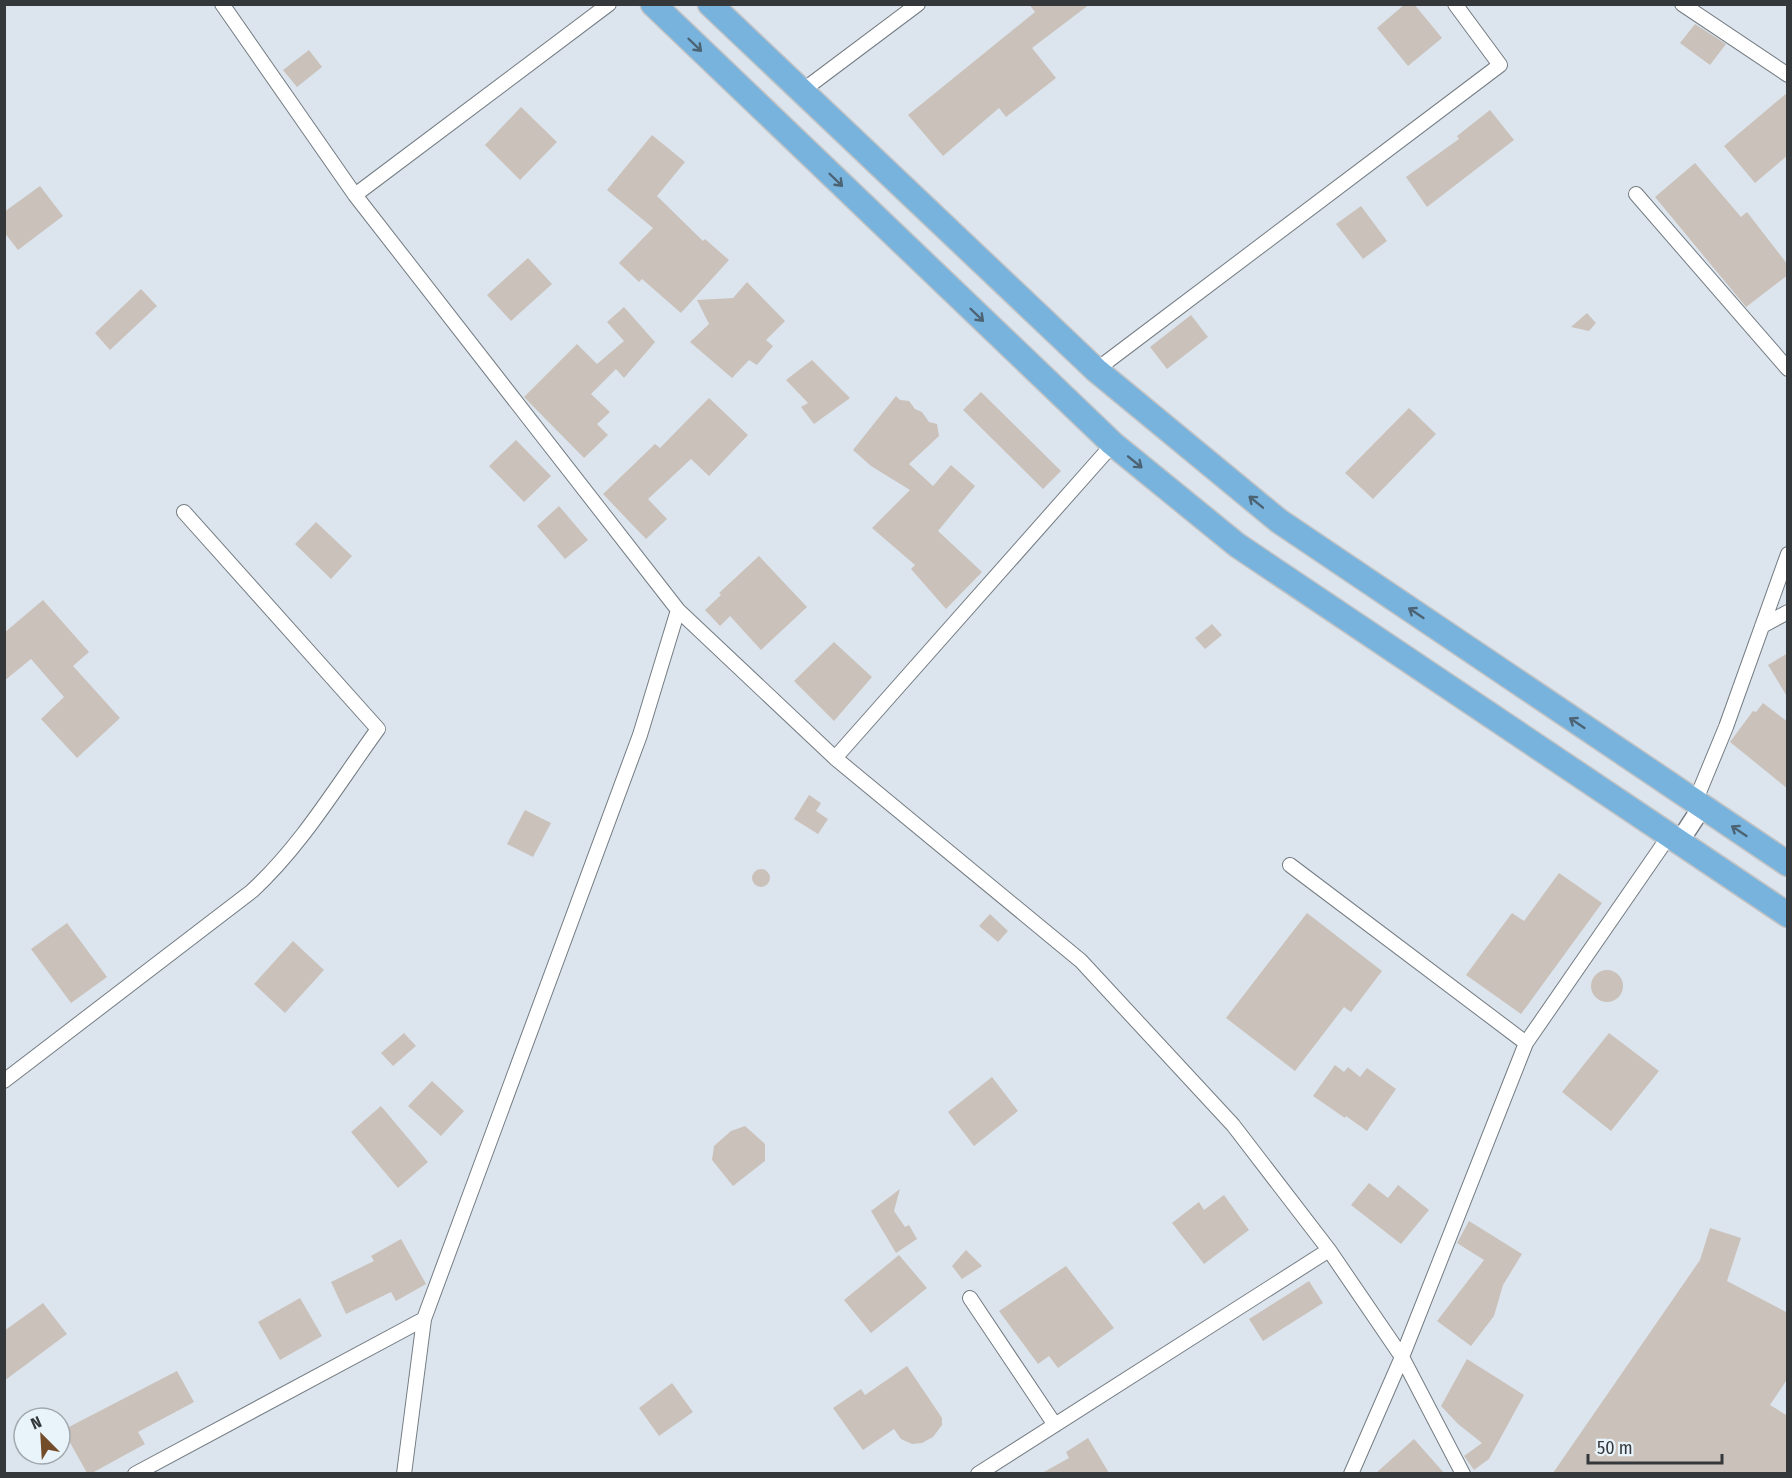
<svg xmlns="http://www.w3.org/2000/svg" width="1792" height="1478" font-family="'Fira Sans Condensed',sans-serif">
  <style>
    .building { fill: #cac1ba }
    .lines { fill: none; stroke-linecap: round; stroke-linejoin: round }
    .minor-casing { stroke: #747c83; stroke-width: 16 }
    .tertiary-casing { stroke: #747c83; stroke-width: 21 }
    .trunk-casing { stroke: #c2c3c4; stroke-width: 27 }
    .minor { stroke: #fff; stroke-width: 14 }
    .tertiary { stroke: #fff; stroke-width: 18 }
    .trunk { stroke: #78b3de; stroke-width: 24 }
    .oneway { stroke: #4c6374 }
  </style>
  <rect width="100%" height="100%" fill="#dce5ed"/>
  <path class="building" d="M1029 4H1090L1032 48 1056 78 1006 117 999 108 943 156 908 115 1035 12Z
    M1405 4H1414L1442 38 1408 66 1377 28Z
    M1695 24 1726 44 1710 65 1680 43Z
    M309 50 322 67 297 87 283 70Z
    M1788 92V155L1755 183 1724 146Z
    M521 107 557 142 520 180 485 145Z
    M1490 110 1514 140 1427 207 1406 177 1459 139 1457 136Z
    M652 135 685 162 657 196 703 241 705 239 729 260 681 313 642 279 639 282 619 263 653 228 607 190Z
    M1695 163 1741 217 1747 212 1788 265V275L1746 307 1655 197Z
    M40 186 63 216 18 250 4 232V212Z
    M1361 206 1387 241 1363 259 1336 224Z
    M528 258 552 284 511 321 487 295Z
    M747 282 785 321 766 340 773 346 757 365 749 360 732 378 690 342 709 324 697 300 733 298Z
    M141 289 157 306 110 350 95 333Z
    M624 307 655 342 624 378 616 369 591 394 610 412 597 424 608 435 584 458 524 397 577 344 597 364 624 341 607 322Z
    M1587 313 1596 323 1589 331 1571 327Z
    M1191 315 1208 337 1167 369 1150 347Z
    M812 360 850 398 814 424 801 407 808 403 786 380Z
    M981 392 1061 471 1043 489 963 410Z
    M896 396 900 400 909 401 915 409 922 412 929 422 937 424 939 436 909 464 933 486 951 465 975 486 938 531 982 572 946 609 911 569 915 565 872 528 910 490 871 466 853 450Z
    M709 398 748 435 709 476 691 459 648 499 667 519 646 539 603 494 655 444 660 448Z
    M1409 408 1436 434 1373 499 1345 473Z
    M516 440 551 476 524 502 489 466Z
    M559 506 588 540 565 559 537 526Z
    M316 522 352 556 331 579 295 544Z
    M759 556 807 607 761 650 730 616 720 626 705 610 721 595 719 593Z
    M43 600 89 652 73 666 120 718 77 758 41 719 64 697 31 659 4 681V633Z
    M1212 624 1222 635 1205 649 1195 638Z
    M834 642 872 677 834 721 794 681Z
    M1788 653V698L1768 665Z
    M1763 703 1788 722V789L1730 742 1753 711 1756 712Z
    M809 795 821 803 816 811 828 819 818 834 794 819Z
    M525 810 551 823 533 857 507 844Z
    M752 878a9 9 0 1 1 18 0a9 9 0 1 1-18 0Z
    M1559 873 1602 903 1521 1014 1466 975 1512 913 1524 921Z
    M1307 913 1382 971 1351 1012 1344 1007 1295 1071 1226 1018Z
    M990 914 1008 931 998 942 979 926Z
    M67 923 107 977 71 1003 31 949Z
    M293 941 324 970 285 1013 254 984Z
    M1591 986a16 16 0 1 1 32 0a16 16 0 1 1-32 0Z
    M404 1033 416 1046 393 1066 381 1053Z
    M1609 1033 1659 1071 1611 1131 1562 1092Z
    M1335 1065 1344 1072 1348 1067 1360 1077 1367 1068 1396 1089 1367 1131 1346 1116 1345 1118 1313 1096Z
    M992 1077 1018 1111 974 1146 948 1112Z
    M432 1081 464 1111 441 1136 408 1106Z
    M381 1106 428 1162 398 1188 351 1132Z
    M745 1126 765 1144V1161L733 1186 712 1160 714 1146 731 1131Z
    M1369 1183 1388 1198 1398 1185 1429 1210 1401 1244 1351 1205Z
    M900 1189 894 1211 905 1227 909 1225 917 1239 896 1253 871 1211Z
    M1224 1195 1249 1230 1204 1264 1172 1223 1199 1202 1204 1210Z
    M1469 1221 1522 1254 1503 1285 1494 1316 1471 1346 1437 1321 1484 1260 1457 1243Z
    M1710 1228 1741 1238 1727 1281 1788 1313V1378L1770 1405 1788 1416V1473H1553L1700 1260Z
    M401 1239 426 1284 396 1301 391 1292 346 1314 331 1282 374 1261 371 1256Z
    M966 1250 982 1266 962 1279 952 1266Z
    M899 1255 927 1288 871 1333 844 1300Z
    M1066 1266 1114 1328 1058 1368 1049 1356 1038 1364 999 1311Z
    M1309 1281 1323 1303 1263 1341 1249 1319Z
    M300 1298 322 1336 280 1360 258 1322Z
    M43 1303 67 1334 4 1381V1331Z
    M1467 1359 1524 1395 1489 1459 1474 1470 1464 1456 1482 1443 1458 1424 1441 1406Z
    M907 1366 942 1418V1425L933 1437 922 1443 912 1444 901 1439 894 1429 863 1450 833 1408 861 1389 865 1395Z
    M177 1371 194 1402 138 1432 145 1444 92 1473H87L63 1430Z
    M672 1383 693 1412 659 1436 639 1408Z
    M1088 1438 1109 1473H1042L1069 1458 1066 1452Z
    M1414 1439 1444 1473H1376Z"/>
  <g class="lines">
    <g class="minor-casing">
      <path id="minor" d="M222 4 355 195 678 610 835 758 1081 961 1233 1125 1329 1250 1402 1357 1463 1474
        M1682 4 1788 75
        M802 91 918 4
        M1636 194 1788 369
        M355 195 609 4
        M1096 370 1500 65 1455 4
        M1762 626 1788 612
        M835 758 1113 444
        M1695 802 1726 727 1788 554
        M1290 865 1526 1043
        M4 1081 252 891C302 845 338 784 378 729L184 512
        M970 1298 1055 1425
        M135 1474 424 1319
        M404 1474 424 1319 640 735 678 610
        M978 1474 1329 1250
        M1351 1474 1402 1357 1526 1043 1669 836"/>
    </g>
    <g class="tertiary-casing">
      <path id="tertiary" d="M1679 842 1702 807"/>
    </g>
    <g class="trunk-casing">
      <path id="trunk" d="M653 4 1113 444 1237 545 1788 915
        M710 4 1096 370 1279 521 1788 864"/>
    </g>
    <use href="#minor" class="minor"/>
    <use href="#tertiary" class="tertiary"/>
    <use href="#trunk" class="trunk"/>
  </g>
  <defs><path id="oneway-shaft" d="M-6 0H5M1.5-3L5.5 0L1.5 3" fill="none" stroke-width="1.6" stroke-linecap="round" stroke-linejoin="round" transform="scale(1.5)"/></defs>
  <g class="oneway">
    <use href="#oneway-shaft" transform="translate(695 45) rotate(44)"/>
    <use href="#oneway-shaft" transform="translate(836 180) rotate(44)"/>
    <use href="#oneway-shaft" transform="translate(977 315) rotate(44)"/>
    <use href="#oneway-shaft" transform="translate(1135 462) rotate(39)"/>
    <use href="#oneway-shaft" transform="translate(1256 502) rotate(-141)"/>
    <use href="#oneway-shaft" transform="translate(1416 613) rotate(-146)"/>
    <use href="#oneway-shaft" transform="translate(1577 723) rotate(-146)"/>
    <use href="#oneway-shaft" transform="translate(1739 831) rotate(-146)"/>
  </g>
  <rect width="1792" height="1478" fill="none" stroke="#34383b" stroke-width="12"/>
  <g transform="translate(42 1436) rotate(336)"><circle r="28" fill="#e9f3fa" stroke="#a1a8ae" stroke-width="1.5"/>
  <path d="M0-4.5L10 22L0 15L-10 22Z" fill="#734d29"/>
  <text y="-9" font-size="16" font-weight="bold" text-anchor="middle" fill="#34383b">N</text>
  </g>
  <path d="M1588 1454v9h134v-9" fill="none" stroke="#34383b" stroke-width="3"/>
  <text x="1597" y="1454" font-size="18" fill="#34383b" stroke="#e9f3fa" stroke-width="4.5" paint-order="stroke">50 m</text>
</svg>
